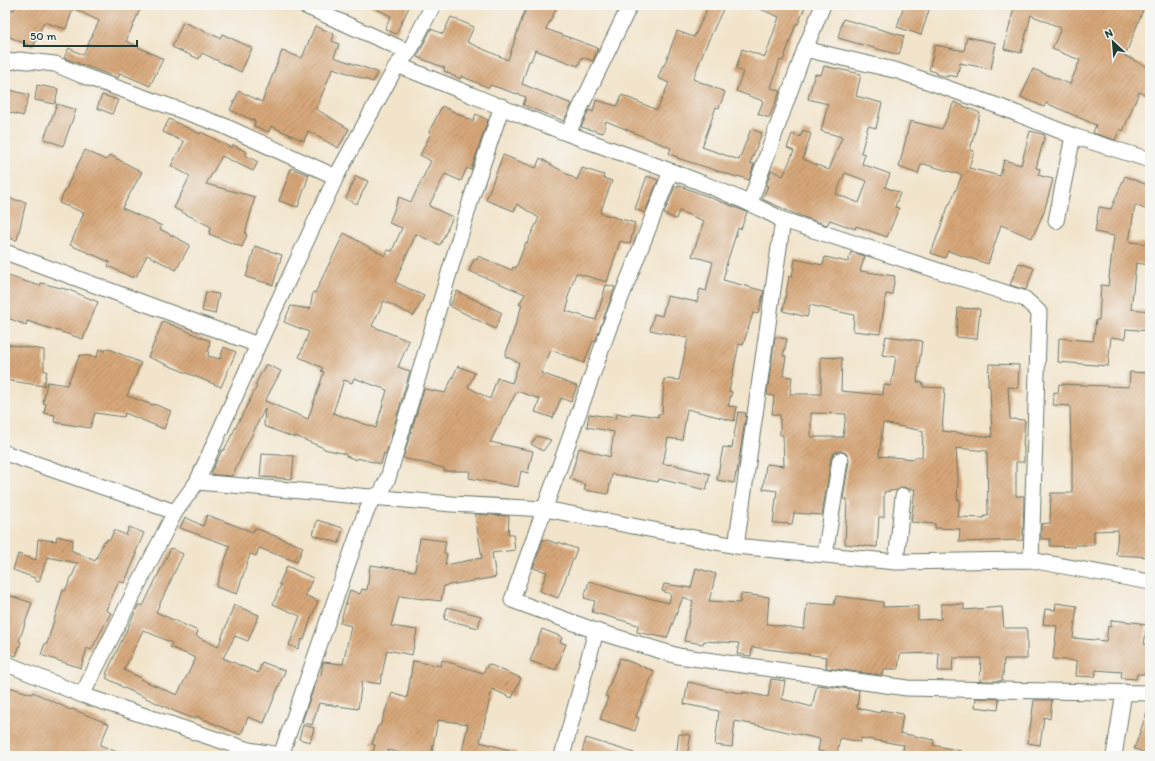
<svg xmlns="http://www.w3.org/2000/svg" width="1155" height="761" font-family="Itim,sans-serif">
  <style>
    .building { fill: url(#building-hatch); fill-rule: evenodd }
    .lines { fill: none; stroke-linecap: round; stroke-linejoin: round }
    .street-casing { stroke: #697769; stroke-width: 17 }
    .street { stroke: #fff; stroke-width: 15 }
  </style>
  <defs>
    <pattern id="building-hatch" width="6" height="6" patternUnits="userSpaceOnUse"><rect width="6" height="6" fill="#d7a779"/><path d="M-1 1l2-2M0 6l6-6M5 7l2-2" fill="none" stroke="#ae8964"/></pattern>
  </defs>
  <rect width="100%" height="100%" fill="#f6f6f2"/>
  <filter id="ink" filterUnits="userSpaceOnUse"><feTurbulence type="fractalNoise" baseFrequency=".025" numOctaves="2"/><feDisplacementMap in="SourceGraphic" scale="8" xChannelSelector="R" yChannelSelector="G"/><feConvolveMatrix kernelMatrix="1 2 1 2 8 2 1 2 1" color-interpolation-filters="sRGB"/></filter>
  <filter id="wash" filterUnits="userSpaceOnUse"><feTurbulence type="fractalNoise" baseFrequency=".012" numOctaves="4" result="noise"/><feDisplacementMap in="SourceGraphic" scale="16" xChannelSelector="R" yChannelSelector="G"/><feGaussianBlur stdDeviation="0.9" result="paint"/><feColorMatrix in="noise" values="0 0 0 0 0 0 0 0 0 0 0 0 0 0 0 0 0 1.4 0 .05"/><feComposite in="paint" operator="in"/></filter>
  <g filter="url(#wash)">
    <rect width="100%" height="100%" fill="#f2e4cb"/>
    <g id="blocks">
      <path class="building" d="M14 5H142L126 41 163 59 150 86 120 73 118 78 64 58 69 48 83 55 99 21 73 8 66 29 44 22 33 47 5 35V9L14 10Z
        M368 5H410L396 34 385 29 391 16Z
        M528 5H558L546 29 598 48 593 61 582 57 578 66 535 50 531 61H529L522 84 572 104 564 121 523 105 526 97 490 85 489 88 461 76 460 79 444 71 445 68 417 57 431 29 443 34 451 17 474 27 467 42 508 60 523 16Z
        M709 5H725L705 48 693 79 725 92 719 108 716 107 702 147 739 160 751 129 762 133 750 163 754 164 749 180 738 176 737 177 677 158 678 157 669 154 671 148 606 121 603 133 581 127 589 110 593 112 596 100 617 106 622 95 657 110 669 83 658 78 663 65 664 66 677 31 694 37Z
        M751 5H806L798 24H796L783 61 780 60 771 88 780 91 769 118 758 114 763 101 736 91 743 72 736 69 742 49 765 57 779 17Z
        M904 5H913L929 10 921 35 897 27Z
        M1008 5H1145L1125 56 1150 68V97L1139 92 1123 131 1120 129 1115 140 1093 133 1096 125 1046 103 1044 107 1021 97 1033 69 1070 84 1080 60 1052 49 1061 28 1031 15 1021 53 1004 49 1014 7Z
        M843 19 904 36 899 55 838 38Z
        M183 22 220 38 222 34 252 48 241 72 202 53 199 59 172 47Z
        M315 26 334 34 332 41 339 44 334 57 377 72 373 82 333 68 316 109 349 129 338 148 308 131 304 141 271 126 269 132 254 126 255 121 230 110 239 91 262 102 282 51 302 58Z
        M967 37 996 43 991 69 960 63 957 77 948 75V77L936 74V72L929 70 935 45 964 51Z
        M824 66 861 74 856 96 882 103 876 128 868 126 861 153 865 154 862 164 890 174 885 187 900 193 895 207 899 208 887 237 856 226 855 229 830 220 827 225 795 214 762 199 768 186H766L771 170 783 176 794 151 787 148 792 134 800 137 803 130 811 134 803 159 829 170 842 137 821 131 828 104 808 99 815 74 821 75ZM845 173 867 181 859 203 836 194Z
        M37 85 58 89 55 104 35 100Z
        M10 90 29 95 23 116 5 111V91L10 92Z
        M102 95 118 100 112 114 97 108Z
        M954 102 980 113 970 150 974 151 969 168 1000 176 1004 160 1021 165 1030 131 1045 135 1036 168 1040 169 1038 175 1053 179 1044 212 1032 238 1001 225 988 264 948 251 945 258 931 253 949 204H950L962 175 924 164H921L918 174 899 167 910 121 942 129Z
        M57 104 76 110 63 146 44 139Z
        M442 106 473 121 476 114 488 120 471 170 467 168 461 181 445 174 429 206 453 217 440 245 416 234 395 282 424 296 414 316 384 301 372 326 409 341 398 367 410 371 386 454 384 453 381 464 357 458V460L346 456V454L324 449V448L295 436V438L264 426 265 408 232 476 215 475 211 473 222 450H224L257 386 255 385 266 364 281 371 265 401 308 419 324 372 321 371 323 368 299 357 309 332 284 322 291 306 310 309 313 292 315 293 344 233 385 256 388 250 392 251 402 228 389 223 399 197 411 202 431 161 420 155 431 133 429 132ZM354 378 387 390 376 428 333 413 344 380 352 383Z
        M169 119 200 134 201 132 232 148 233 145 247 152 245 155 258 162 253 171 222 156 206 184 255 197 245 234 247 235 242 247 209 234 211 227 174 208 190 176 171 166 184 142 163 132Z
        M85 150 106 160 110 155 142 172 122 208 162 226 160 229 190 245 176 270 147 255 136 277 134 276 133 278 108 266 110 262 70 245 84 213 59 203Z
        M503 155 536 168 540 158 577 180 582 168 604 175 603 178 612 181 600 213 635 223 630 244 620 241 607 282 576 273 567 300 569 301 566 311 596 320 606 285 615 287 595 342 593 341 584 363 551 350 541 373 577 386 571 402 561 398 553 418 535 412 540 399 517 391 490 442 533 451 528 473 521 471 518 487 469 478 470 471H444V468L403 458 424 389 445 393 458 366 475 373 468 387 490 399 497 378 512 383 519 363 505 356 522 305 519 304 525 294 469 271 474 259 477 260 478 256 512 270 513 267 516 268 526 242 527 243 539 218 517 204 514 211 486 200Z
        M291 168 309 175 298 207 279 201Z
        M356 176 368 181 357 204 346 199Z
        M647 176 658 180 645 213 635 209Z
        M1125 176 1150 186V202L1147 210 1135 205 1129 242 1150 244V265L1136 263 1131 309 1150 311V331L1126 329 1125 339 1111 337 1108 366 1058 362 1059 338 1093 341 1096 320H1099L1101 285 1108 286 1114 236 1095 232 1099 207 1111 209Z
        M678 185 747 212 741 229 738 228 725 269H726L723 280 764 291 758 314 753 313 743 345 739 344 729 391 732 392 728 406 737 407 734 421 687 409 682 440 668 438 663 464 678 465V466L710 474 706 490 659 479 658 482 612 474 608 494 584 490 586 485 570 479 579 448 610 457 614 432 587 427 589 414 616 418 617 413 631 416 632 413 658 417V414H662L664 379 679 380 688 338 650 330 654 314 662 316 667 296 697 302 700 289 706 291 713 262 692 256 704 221 679 211 676 219 664 214 675 186 677 187Z
        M7 198 26 202 17 240 5 237V206Z
        M255 246 282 255 273 285 246 277Z
        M851 252 865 256 860 271 895 276 892 295 886 294 880 334 853 331 854 315 810 305 807 317 783 311 789 276 792 277 795 259 823 265 825 257 848 262Z
        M1019 263 1034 268 1026 290 1010 285Z
        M5 275 40 286 41 283 69 290 98 302 83 339 27 321 26 325 5 317Z
        M457 291 502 313 495 329 450 306Z
        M206 292 219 294 215 314 202 311Z
        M958 308 980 309 977 339 956 337Z
        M163 321 210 341 208 356 220 359 224 347 236 352 221 387 148 357Z
        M886 336 922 341 917 382 923 383V387L945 388 942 431 992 437 990 387 988 386 989 364 1019 365 1018 388 1008 387 1010 419 1025 420 1023 446H1024V462H1016V496H1024L1023 540 959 542 960 529 935 528V524L911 522 915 489H909L904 487 897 490 884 492V517H879L877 547 845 544 847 499H843L849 461 848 457 846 453 841 451 837 452 833 454 831 458 822 515 794 513 792 524 773 523 777 491 763 489 766 464 784 466 783 435H780V415L772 414 774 396 767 395 775 337 787 339 783 356H786L783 376 792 377 790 394H821V357L842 358 841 391 883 395 884 385 891 386 896 357 882 355ZM811 413 846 414 843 437H811ZM883 423 923 431 922 457H915V459L879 456ZM956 448 987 451 988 516H984V518L958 517 960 500 957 499 958 480Z
        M5 344 44 350V371H47L44 386 5 380Z
        M107 348 141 363 127 396 153 405 154 404 171 411 164 429 125 413 124 417 95 413 90 428 54 422 55 415 44 413 46 404 43 403 47 382 67 385 80 355 97 357 99 349 105 351Z
        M1130 372 1150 373V557L1116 555 1118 530 1094 531V545H1075V547L1050 546V539H1041V524L1050 523 1051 493H1072V449H1071L1070 406 1053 405 1054 392 1058 393 1059 384 1129 387Z
        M738 412 746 413 737 473H736L734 483 717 480 723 447 732 448Z
        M537 436 551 440 543 451 531 444Z
        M262 454 294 456 292 479 260 477Z
        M475 514 509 516 508 534H513L515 550 492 553 496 577 444 586 441 601 399 596 391 626 417 630 412 655 387 650 380 684 362 681 358 709 319 703 312 725 302 722 318 675 321 676 323 662 343 664 351 626 340 623 350 590 360 594 362 589 367 590 370 565 415 571 420 538 446 541 444 553 447 554 445 565 482 558Z
        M207 515 253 532 255 528 303 547 297 562 259 548 256 556 250 554 237 594 216 587 230 546 180 528 185 517 203 526Z
        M317 520 343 528 339 543 313 535Z
        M129 527 144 533 135 554H137L124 583 119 581 106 610 111 613 91 650 87 648 81 668 41 655 45 643 47 644 63 590 65 591 78 563 47 557 39 582 35 581V578L13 570 18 554 36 560 38 539 56 541 57 536 73 540 71 550 95 561 104 541 106 542 107 539 110 540 114 530 126 535Z
        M543 540H547L558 544V542L577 549 558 598 540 591 547 572 533 568Z
        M171 548 183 554 156 612 198 631 196 636 218 647 234 605 259 615 248 641 235 636 223 658 258 673 262 662 285 671 264 723 248 717 241 735 196 716 194 719 174 711 120 686V685L106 678 108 675 106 674 139 604 143 606ZM143 630 172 643 170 647 196 658 177 695 140 679 141 678 124 670Z
        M287 566 313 578 305 595 318 601 310 621 304 640 302 639 298 649 289 645 300 616 273 604 281 585 279 584Z
        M696 568 716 574 709 601 740 603 741 594 769 597 767 624 804 629 807 603 834 605 836 596 883 602V607L918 606V620L941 619V604H964V610L1002 607 1004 628H1027V659H1004L1003 676H1002V681H980L981 658H953L952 671H938L939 653 900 654 898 669H884L882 675 826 668 827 657 752 647 751 656 737 654 739 643 704 641 703 644 684 641 693 601 683 597 667 638 637 632 638 625 592 612 595 601 584 598 589 581 615 590 669 603 671 594 662 591 664 584 691 588Z
        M5 594 32 603 19 641 21 642 16 656 5 652Z
        M1056 603 1077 606 1073 638 1106 641 1108 626 1111 627V620L1141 623 1140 624 1147 625 1144 644 1149 645 1147 674H1137L1136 679 1121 678 1122 672 1096 670 1095 677 1076 676 1077 661 1053 659 1057 626 1043 624 1045 609 1055 610Z
        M447 607 481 616 478 628 444 619Z
        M542 629 562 637 560 642 566 644 556 670 530 661Z
        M620 658 654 671 636 717 639 718 635 731 600 719 608 697 605 696Z
        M442 660 483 673 488 664 521 678 512 698 492 689 480 742 517 752 516 756H461L468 724 438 720 431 756H411L388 750 387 756H372L375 745 372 744 378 726H380L392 693 407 698 413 661 441 666Z
        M771 679 785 681 782 699 812 707 817 685 859 690 857 708 880 713 881 710 903 714 900 733 934 740 933 745 961 751 960 756H902L904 745 861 738 860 742 840 738 837 754 818 751 820 739 756 725 735 721 732 747 715 745 719 711 684 704 688 682 743 694V692L768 697Z
        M5 686 32 694 33 692 71 710 72 709 109 724 100 745 127 756H7L9 751 5 749Z
        M976 698 999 699 998 710 975 707Z
        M1034 700H1052L1050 719 1044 717 1040 745 1028 743Z
        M1148 709H1150V754L1134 749Z
        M303 725 314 728 310 742 299 739Z
        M679 734 691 735 687 756H676Z
        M586 738 634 753V756H581Z"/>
    </g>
  </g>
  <g filter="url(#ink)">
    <use href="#blocks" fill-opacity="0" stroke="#697769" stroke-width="1"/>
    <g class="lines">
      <g class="street-casing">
        <path id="street" d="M303 5 409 52
          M805 49 898 71 998 106 1073 136 1150 160
          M5 63 19 60 55 64 81 75 222 125 336 177
          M397 65C454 87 511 112 569 134 641 161 715 184 783 220L1025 299 1039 312 1031 560
          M568 133 630 5
          M671 171 609 328 512 600 596 631 678 656 907 688 1150 693
          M750 203 805 49 823 5
          M1056 221 1073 136
          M5 252 258 345
          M5 453 175 512
          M197 482 452 504 545 509 736 546 896 562 1031 560 1150 582
          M736 546 783 220
          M825 555 840 460
          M896 562 903 496
          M5 663 82 695 249 750 285 756
          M82 695 175 512 197 482 258 345 336 177 397 65 409 52 433 5
          M281 755 364 517 373 497 381 493 388 478 472 196 502 106
          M562 756 596 631
          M1114 756 1124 692"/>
      </g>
      <use href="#street" class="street"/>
    </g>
  </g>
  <rect width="1155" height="761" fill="none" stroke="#f6f6f2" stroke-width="20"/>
  <g transform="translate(1113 42) rotate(334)" stroke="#f6f6f2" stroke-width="3" paint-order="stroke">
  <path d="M0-3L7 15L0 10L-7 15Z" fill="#1f3d34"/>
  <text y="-6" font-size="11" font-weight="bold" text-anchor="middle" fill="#1f3d34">N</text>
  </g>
  <path d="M24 40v6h113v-6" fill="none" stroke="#1f3d34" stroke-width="2"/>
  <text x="30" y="40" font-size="12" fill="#1f3d34" stroke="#f6f6f2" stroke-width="3" paint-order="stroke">50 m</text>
</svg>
